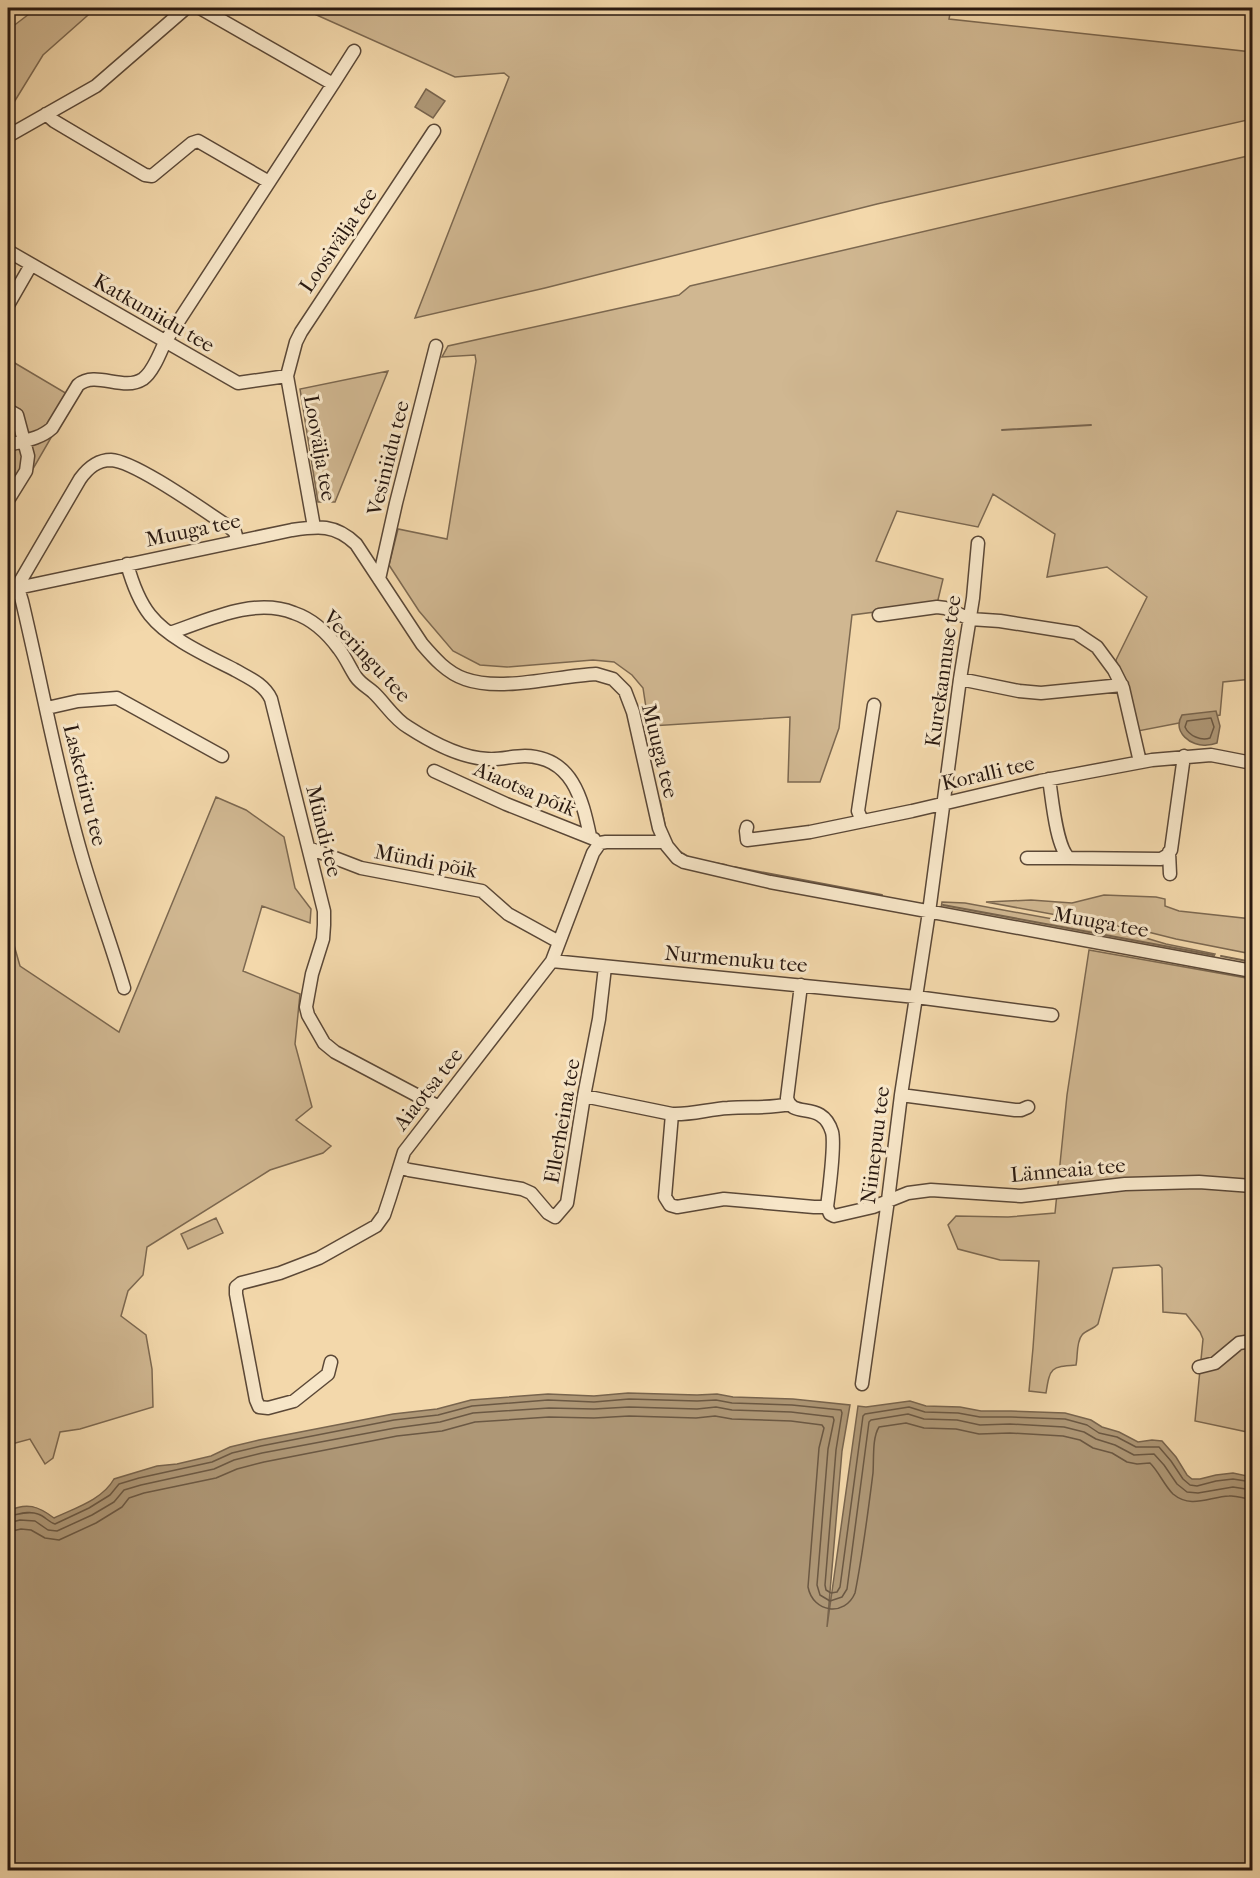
<svg xmlns="http://www.w3.org/2000/svg" width="1260" height="1878" font-family="'IM FELL French Canon',serif">
  <style>
    .green { fill: #d0b791; stroke: #7c6850; stroke-width: 1.5 }
    .water { fill: #ae9776; stroke: #78644d; stroke-width: 1.5 }
    .lines { fill: none; stroke-linecap: round; stroke-linejoin: round }
    .shore { stroke: #6b5843; stroke-width: 1.5 }
    .stream { stroke: #78644d; stroke-width: 2 }
    .minor-casing { stroke: #5b4837; stroke-width: 15 }
    .minor { stroke: #f7e6c8; stroke-width: 12 }
    .labels { text-anchor: middle; stroke-width: 6; stroke-linejoin: round; paint-order: stroke }
    .street-label { font-size: 21px; fill: #281810; stroke: #f7e6c8 }
  </style>
  <rect width="100%" height="100%" fill="#f3d8ab"/>
  <filter id="stains"><feTurbulence type="fractalNoise" baseFrequency=".00333" numOctaves="4"/><feColorMatrix values="0 0 0 0 .2 0 0 0 0 .09 0 0 0 0 .02 0 0 0 .5 -.17"/></filter>
  <radialGradient id="worn" r=".72"><stop offset=".6" stop-color="#630" stop-opacity="0"/><stop offset="1" stop-color="#630" stop-opacity=".3"/></radialGradient>
  <path class="green" d="M37 8H96L43 55 8 112V30Z
    M301 8H951L949 19 1252 52V119L877 204 545 288 415 318 509 77 504 73 455 77Z
    M1252 155V679L1223 682 1220 715 1133 732 1116 660 1147 597 1107 567 1047 577 1055 534 993 494 978 527 897 511 876 561 943 579 937 604 852 615 839 728 820 782H788L790 717 651 726 647 714 643 688 632 675 614 662 593 660 507 667 480 665 453 651 419 611 389 565 398 529 447 539 476 361 475 355 442 357 448 346 679 295 690 286Z
    M8 359 74 398 8 512Z
    M388 371 335 502H318L300 389Z
    M216 797 246 810 284 837 295 888 311 909 310 923 262 906 243 971 300 994 295 1044 312 1107 296 1120 331 1146 323 1153 270 1170 147 1247 143 1275 128 1291 121 1316 146 1335 152 1369 153 1407 80 1429 60 1432 53 1458 45 1464 30 1439 8 1445V924L20 966 119 1032Z
    M1104 895 1156 897 1165 899V906L1179 911 1252 919V954L1176 939 1144 931 986 902 1031 900 1072 903Z
    M942 902 965 903 1129 933 1166 944 1215 954 1213 958 941 909Z
    M1089 950 1252 979V1433L1195 1421 1203 1339 1200 1332 1186 1314 1163 1312 1162 1268 1159 1265 1113 1268 1098 1324C1094 1329 1086 1330 1082 1335 1076 1342 1078 1356 1076 1365 1051 1367 1050 1367 1046 1393L1029 1391 1033 1348 1039 1261 1000 1260 958 1249 948 1225 956 1216 1008 1217 1055 1213 1067 1095Z
    M216 1218 223 1233 188 1249 181 1234Z"/>
  <path class="water" d="M426 89 445 101 433 118 415 107Z
    M1216 711 1220 726 1217 743C1214 744 1211 745 1207 745 1191 747 1172 732 1182 715Z
    M628 1393 697 1395 717 1394 733 1397 793 1399 850 1405 842 1451 827 1627 858 1406 866 1407 910 1401 926 1406 960 1407 981 1411H1011L1065 1413 1091 1420 1102 1427 1119 1432 1138 1442 1152 1440 1162 1441 1176 1457 1187 1475 1192 1479H1200L1216 1475 1233 1473 1252 1477V1870H8V1511C27 1502 38 1506 54 1518 75 1508 102 1500 114 1479L157 1466 177 1464 211 1456 230 1447 259 1440 393 1414 437 1409 471 1400 548 1394 594 1396Z"/>
  <g class="lines">
    <path class="shore" d="M1211 718 1214 727 1210 738C1201 741 1189 736 1185 727L1187 721Z
      M8 1516C17 1515 28 1510 38 1514 45 1516 48 1522 55 1524L89 1508 110 1495 119 1484 139 1478 212 1462 232 1453 261 1446 394 1420 438 1415 472 1406 548 1400 594 1402 629 1399 697 1401 716 1400 732 1403 792 1405 841 1410 842 1413 836 1450 825 1585 826 1590 831 1593 837 1592 840 1587 863 1416 865 1414 909 1407 925 1412 958 1413 980 1417H1011L1065 1419 1087 1425 1099 1433 1117 1437 1136 1447H1159L1171 1461 1183 1479 1190 1485 1197 1486 1216 1481 1233 1479 1252 1482
      M8 1523 20 1520 35 1521 48 1530 57 1531 92 1515 114 1502 124 1490 141 1485 214 1469 234 1460 262 1453 395 1428 440 1422 473 1413 549 1408 594 1409 629 1407 697 1409 716 1407 732 1410 791 1412 833 1417 834 1420 828 1449 817 1585 820 1595 830 1601 842 1597 847 1589 869 1422 871 1420 908 1414 924 1419 957 1420 980 1425 1010 1424 1064 1427 1084 1432 1096 1439 1115 1445 1134 1455 1154 1454 1164 1465 1177 1484 1187 1492 1198 1493 1233 1487 1252 1490
      M8 1532 21 1529 31 1530 45 1538 59 1540 96 1523 122 1507 129 1498 144 1493 216 1478 237 1469 264 1462 397 1436 442 1431 475 1422 549 1417 594 1418 629 1416 696 1418 715 1416 732 1419 791 1421 822 1425 824 1428 819 1448 808 1587C813 1613 845 1617 855 1593 863 1553 868 1512 873 1473 874 1459 872 1438 879 1427L906 1423 924 1428 956 1429 979 1434 1010 1433 1063 1436 1080 1440 1093 1448 1112 1453 1127 1462 1137 1464 1150 1463C1159 1472 1164 1485 1173 1494 1191 1509 1209 1497 1229 1496 1237 1495 1244 1499 1252 1499"/>
    <path class="stream" d="M1252 132V148
      M1002 430 1091 425
      M660 801 666 831
      M679 851 689 857
      M709 862 726 865
      M734 867 882 895
      M943 905 1213 955
      M1221 956 1252 962"/>
    <g class="minor-casing">
      <path id="minor" d="M333 84 354 51
        M46 114 54 121 145 175 152 176 192 143 198 141 269 182
        M8 136 96 86 186 8
        M8 251 238 383 287 376
        M8 305 31 265
        M8 410 17 415 28 456 26 471 8 500
        M8 445C23 441 40 439 52 428L78 385C96 370 123 392 143 379 153 372 160 353 165 342L333 84 200 8
        M314 527 287 376 296 342 301 332 434 131
        M127 564C132 582 138 600 150 615 169 639 208 656 235 670 249 678 264 684 271 699L324 911V925L323 939 312 974 306 1007 308 1015 324 1043 335 1052 439 1107
        M379 579 396 503 436 346
        M18 588 22 601C42 685 57 770 81 853 94 899 111 943 124 988
        M18 588 21 580 80 479C88 468 97 460 111 460 135 461 206 512 229 527L235 532 237 540
        M8 590 292 530C318 526 335 524 356 544L422 644C434 658 447 673 465 679 501 692 557 676 596 674L613 679 625 691 633 712 659 828 667 846 677 858 684 862 770 882 1252 971
        M879 615 937 607 945 608 970 619 1000 621 1076 633 1097 647 1114 670 1123 688 1140 762
        M170 633C208 620 254 597 294 613 312 619 328 634 339 649 346 658 350 668 356 677 360 683 367 687 373 692 385 703 394 719 408 727 431 742 460 758 488 759 500 760 512 756 525 756 572 757 582 798 590 836
        M960 679 1019 691 1041 693 1122 685
        M47 708 78 701 117 698 222 756
        M434 771 506 804 594 839
        M1049 779C1052 797 1056 847 1069 858L1161 859 1168 855 1171 850 1184 756
        M862 821 858 811 874 705
        M747 827 746 831 747 840 810 832 912 811 1040 781 1152 760 1211 755 1252 763
        M309 848 361 868 482 891 508 914 559 942
        M1169 852 1170 874
        M1027 858H1069
        M552 961 916 997 1052 1015
        M801 985 787 1098C792 1120 822 1099 832 1132 835 1143 829 1192 827 1207
        M901 1095 1015 1110H1021L1028 1107
        M584 1096 672 1114C691 1115 709 1109 728 1108 748 1106 769 1109 789 1104
        M672 1114 665 1197 670 1205 677 1207 724 1199 814 1207H827L830 1214 834 1216 873 1207 908 1193 931 1190 1021 1196 1125 1184 1199 1182 1252 1186
        M400 1167 409 1170 522 1189 531 1193 548 1213 555 1217 567 1203 584 1096 599 1019 605 967
        M331 1362 328 1374 294 1401 268 1408 259 1407 256 1400 236 1294V1287L241 1283 280 1273 319 1258 376 1226 384 1215 390 1197 404 1152 552 961 593 853 600 843 606 842H664
        M1199 1367 1215 1363 1239 1343 1252 1341
        M862 1384 888 1200 901 1095 929 912 960 679 973 598 978 543"/>
    </g>
    <use href="#minor" class="minor"/>
  </g>
  <g class="labels">
    <g class="street-label">
      <text transform="translate(338 240) rotate(-56)" y="7">Loosivälja tee</text>
      <text transform="translate(154 313) rotate(30)" y="7">Katkuniidu tee</text>
      <text transform="translate(320 448) rotate(80)" y="7">Loovälja tee</text>
      <text transform="translate(388 458) rotate(-76)" y="7">Vesiniidu tee</text>
      <text transform="translate(193 530) rotate(-12)" y="7">Muuga tee</text>
      <text transform="translate(367 656) rotate(47)" y="7">Veeringu tee</text>
      <text transform="translate(943 671) rotate(-82)" y="7">Kurekannuse tee</text>
      <text transform="translate(660 751) rotate(76)" y="7">Muuga tee</text>
      <text transform="translate(988 773) rotate(-13)" y="7">Koralli tee</text>
      <text transform="translate(85 785) rotate(76)" y="7">Lasketiiru tee</text>
      <text transform="translate(525 789) rotate(23)" y="7">Aiaotsa põik</text>
      <text transform="translate(324 831) rotate(76)" y="7">Mündi tee</text>
      <text transform="translate(426 861) rotate(11)" y="7">Mündi põik</text>
      <text transform="translate(1101 922) rotate(10)" y="7">Muuga tee</text>
      <text transform="translate(736 959) rotate(5)" y="7">Nurmenuku tee</text>
      <text transform="translate(428 1089) rotate(-52)" y="7">Aiaotsa tee</text>
      <text transform="translate(562 1121) rotate(-80)" y="7">Ellerheina tee</text>
      <text transform="translate(875 1145) rotate(-83)" y="7">Niinepuu tee</text>
      <text transform="translate(1068 1170) rotate(-5)" y="7">Länneaia tee</text>
    </g>
  </g>
  <rect width="1260" height="1878" fill="none" stroke="#f3d8ab" stroke-width="30"/>
  <rect x="9" y="9" width="1242" height="1860" fill="none" stroke="#281810" stroke-width="3"/>
  <rect x="15" y="15" width="1230" height="1848" fill="none" stroke="#281810" stroke-width="1.5"/>
  <rect width="100%" height="100%" filter="url(#stains)"/>
  <rect width="100%" height="100%" fill="url(#worn)"/>
</svg>
